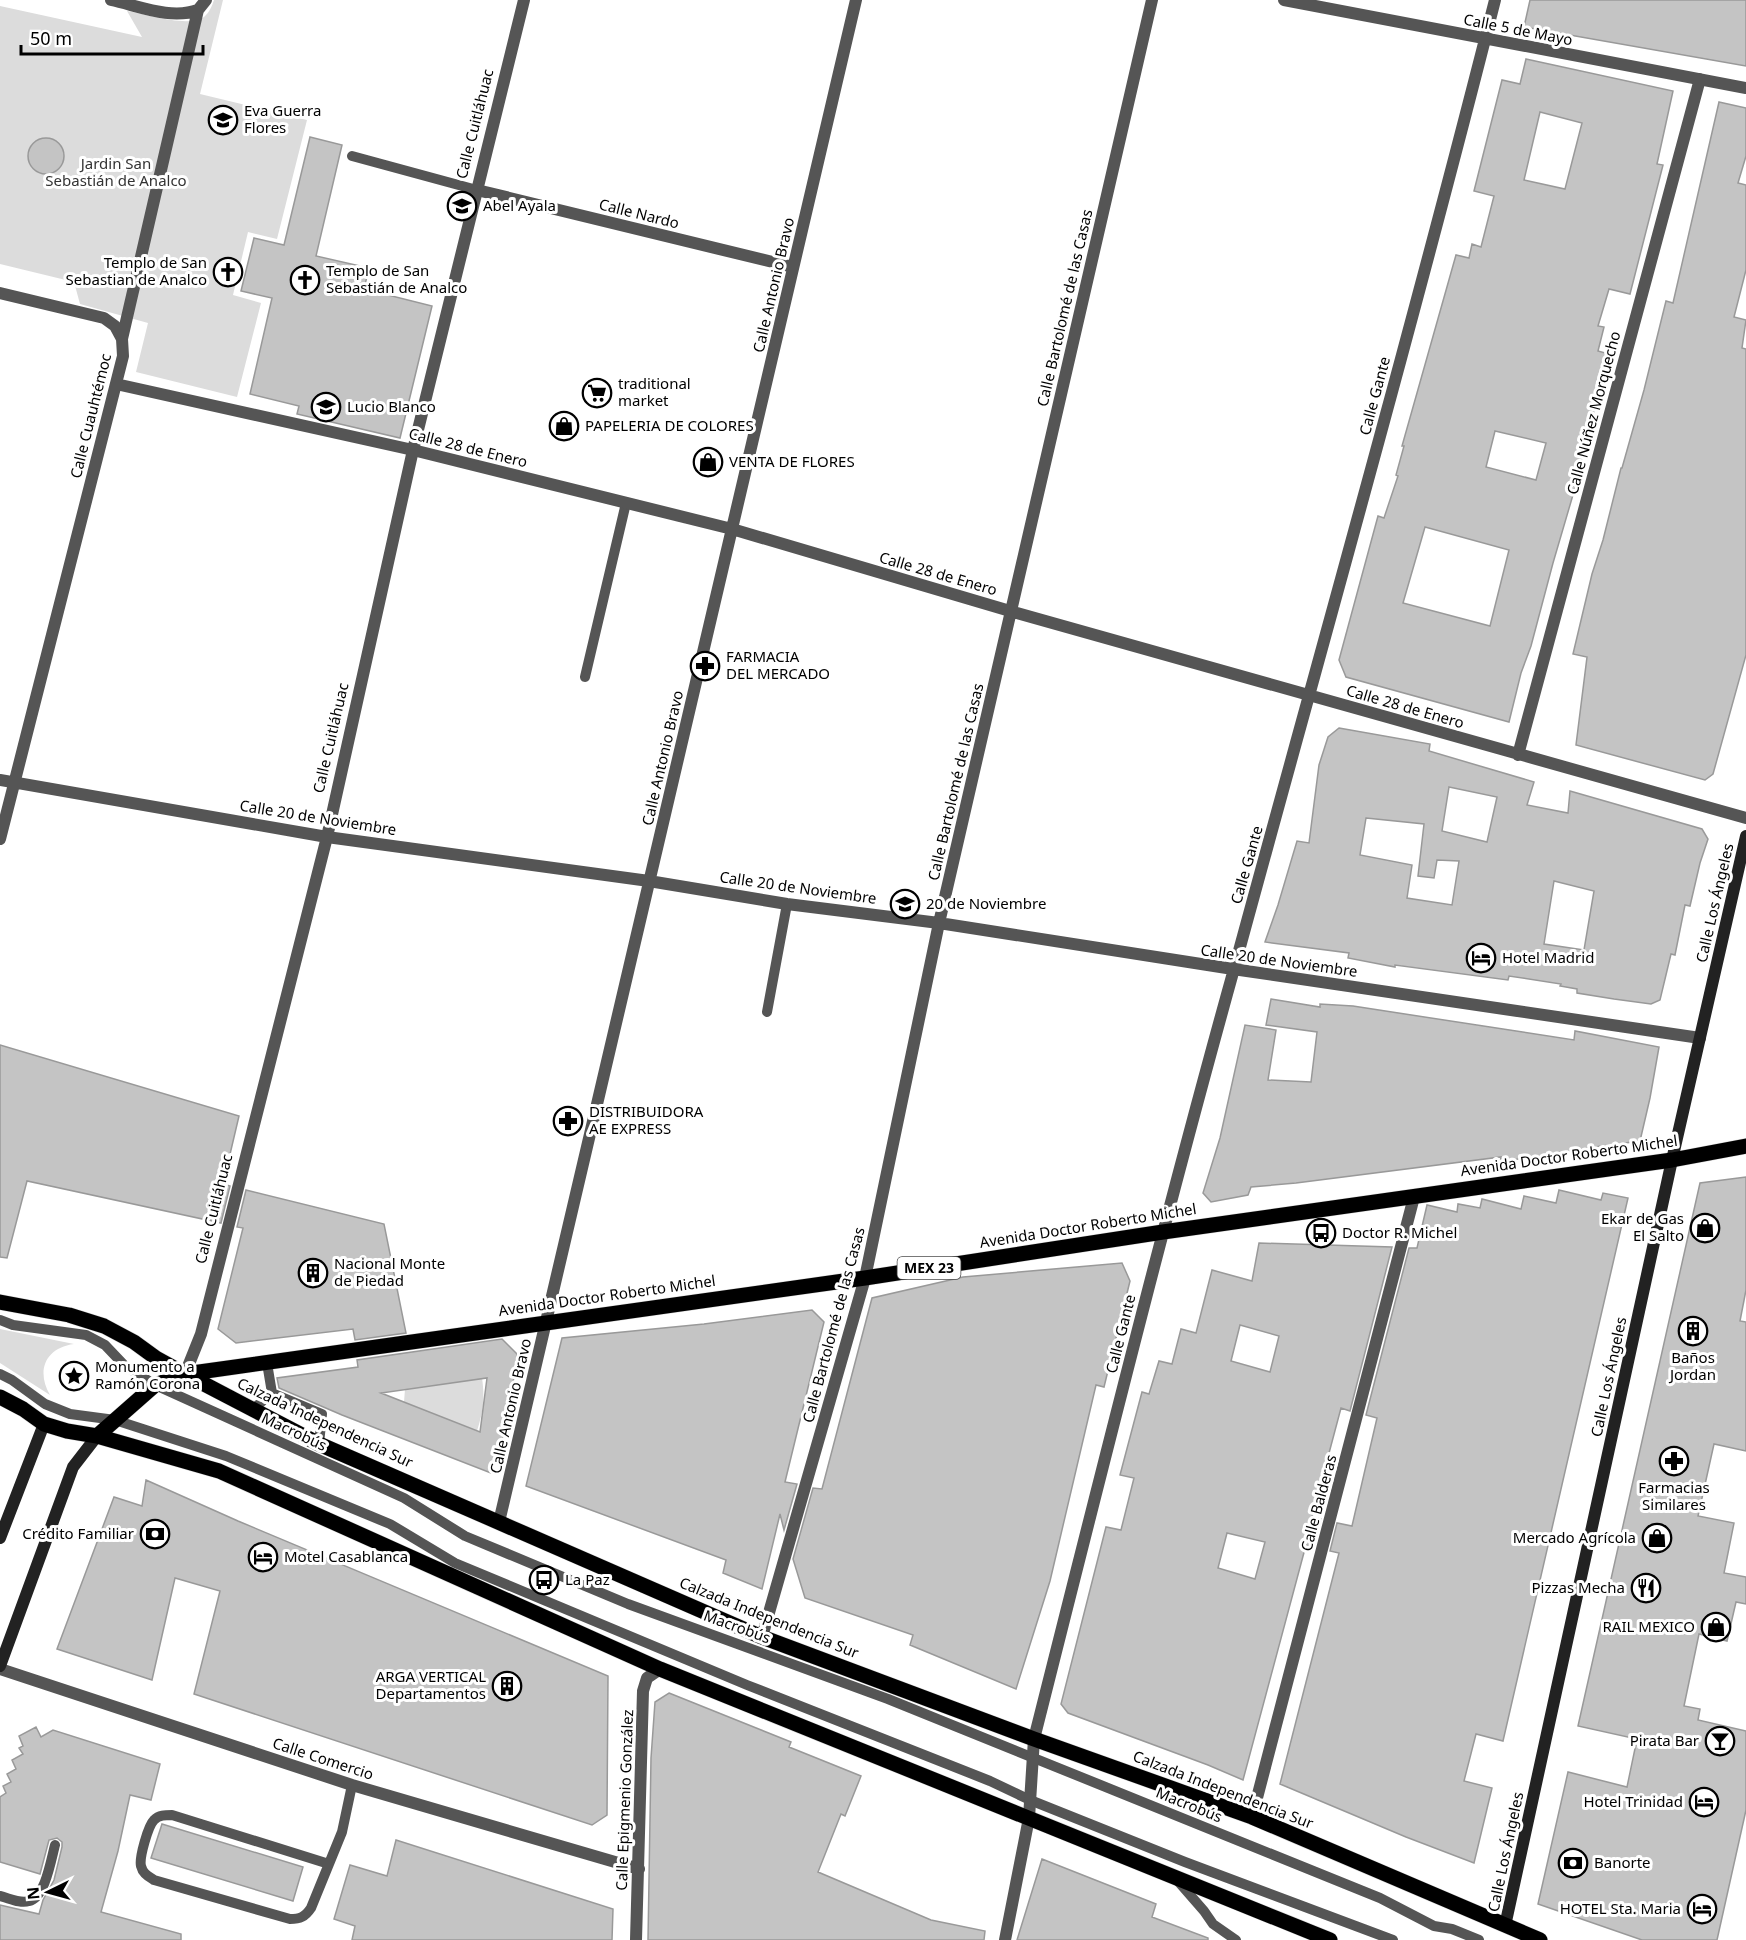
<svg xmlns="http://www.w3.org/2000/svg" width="1746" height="1940" font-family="'Noto Sans',sans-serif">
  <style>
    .green { fill: #dcdcdc }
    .building { fill: #c4c4c4; stroke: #999; stroke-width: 1.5; fill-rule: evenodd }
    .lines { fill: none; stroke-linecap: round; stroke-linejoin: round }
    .primary-casing { stroke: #dbdbdb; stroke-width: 16 }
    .lane { stroke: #555; stroke-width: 10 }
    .street { stroke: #555; stroke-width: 12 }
    .secondary { stroke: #222; stroke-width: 12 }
    .primary { stroke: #000; stroke-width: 15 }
    .labels { text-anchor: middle; stroke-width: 6; stroke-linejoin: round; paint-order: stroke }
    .shield { fill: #fff; stroke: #4c4c4c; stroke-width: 1.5 }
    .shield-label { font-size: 14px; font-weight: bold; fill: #000 }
    .street-label { font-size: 15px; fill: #000; stroke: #fff }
    .poi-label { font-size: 15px; fill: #000; stroke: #fff; text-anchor: start }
    .park-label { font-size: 15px; fill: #333; stroke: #fff }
  </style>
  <rect width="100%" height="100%" fill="#fff"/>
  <path class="green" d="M214 0H223L200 94 307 120 277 239 248 232 233 295 261 303 237 397 136 372 148 323 80 304 74 282 0 264V6L142 37 127 11C146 14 188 28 204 17 209 13 212 6 214 0Z
    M0 1329 74 1344C45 1348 36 1371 50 1395L0 1363Z
    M482 1378C485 1398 483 1412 477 1431L404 1402 405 1389Z"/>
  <path class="building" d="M1530 0H1746V66L1524 27Z
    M1526 59 1673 91 1657 164 1663 165 1630 294 1609 289 1598 326 1604 327 1598 351 1612 355 1601 399 1598 398 1589 427 1575 488 1553 563 1531 646 1521 673 1509 722 1346 677 1339 660 1378 516 1384 518 1398 476 1396 475 1404 446H1402L1456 255 1469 258 1472 244 1481 247 1494 196 1474 191 1502 80 1520 84ZM1540 112 1582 123 1565 189 1524 180ZM1495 431 1546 443 1536 480 1486 467ZM1425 527 1509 550 1490 626 1403 603Z
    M1719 102 1746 108V156L1738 183 1746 185V270L1734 317 1746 320 1742 348 1746 349V655L1713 774 1705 780 1576 745 1587 657 1573 654 1592 574 1603 540 1621 468H1622L1644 390 1666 301 1673 303Z
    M310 137 342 145 316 256 369 268 364 289 432 306 400 438 297 414 299 406 250 394 272 298 241 291 254 238 284 245Z
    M28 156a18 18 0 1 1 36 0a18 18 0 1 1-36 0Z
    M1339 728 1430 744 1429 751 1534 782 1527 805 1568 813 1570 791 1702 829 1708 839 1700 863 1690 906 1685 905 1675 955 1671 954 1660 1000 1651 1004 1614 999 1577 993V989L1560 986 1561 984 1509 976 1508 980 1395 965V967L1348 958 1349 953 1265 942 1278 905 1297 841 1309 843 1319 765 1328 737ZM1449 787 1497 797 1487 842 1442 831ZM1366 818 1424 824 1418 876 1434 878 1437 860 1459 861 1452 905 1407 898 1412 865 1360 855ZM1554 881 1594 891 1584 950 1544 944Z
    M1271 999 1320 1007V1004L1353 1006 1574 1040 1575 1031 1659 1047 1650 1098 1640 1141 1587 1148 1500 1162 1501 1157 1296 1183 1251 1187 1248 1195 1211 1202 1203 1193 1220 1138 1245 1025 1276 1030 1268 1080 1311 1082 1317 1032 1266 1025Z
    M0 1045 239 1116 223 1184 230 1186 221 1223 27 1181 7 1258 0 1257Z
    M1746 1177V1290L1740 1321 1746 1322V1451L1714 1444 1698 1516 1734 1523 1724 1573 1746 1577V1604L1736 1602 1727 1641 1699 1634 1684 1706 1700 1709 1698 1720 1746 1731V1810L1717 1940H1642L1538 1904 1568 1772 1627 1787 1637 1739 1578 1726 1700 1183Z
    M246 1190 384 1224 406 1333 355 1340 353 1329 236 1343 218 1329 243 1228 237 1227Z
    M1559 1190 1601 1200 1603 1193 1628 1198 1503 1741 1476 1734 1464 1781 1492 1788 1474 1863 1406 1837 1280 1784 1339 1553 1330 1551 1337 1523 1352 1526 1377 1418 1366 1415 1409 1248H1417L1427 1205 1457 1212 1458 1204 1480 1208 1482 1199 1521 1209 1524 1196 1556 1203Z
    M1259 1243 1392 1247 1350 1411 1341 1408 1312 1517 1321 1519 1314 1547 1306 1545 1243 1780 1208 1765 1068 1713 1061 1704 1106 1527 1121 1530 1134 1478 1120 1475 1142 1392 1149 1394 1159 1361 1172 1364 1181 1329 1196 1333 1212 1270 1252 1281ZM1240 1325 1279 1336 1270 1372 1231 1361ZM1227 1533 1265 1542 1255 1579 1218 1568Z
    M1122 1263 1130 1281 1104 1387 1096 1385 1050 1581 1016 1689 910 1645 913 1635 805 1598 793 1559 813 1488 822 1489 872 1298 963 1277Z
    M812 1310 824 1322 785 1482 797 1484 784 1530 780 1514 762 1589 723 1573 726 1560 526 1486 562 1338 704 1324Z
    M502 1339 517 1354 508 1421 491 1473 342 1415 279 1388 277 1378 358 1367 357 1360ZM487 1378 480 1432 381 1393Z
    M146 1480 238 1521 608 1676 607 1815 592 1825 194 1694 220 1591 175 1578 152 1680 57 1649 114 1497 142 1506Z
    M669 1693 791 1742 789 1747 861 1776 845 1816 841 1814 818 1872 931 1920 985 1931 984 1940H648L651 1758 655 1702Z
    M36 1727 41 1737 53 1730 160 1764 151 1800 130 1795 118 1851 101 1912 181 1934V1940H0V1905L39 1914 43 1900 54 1880 62 1847V1842L57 1838 49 1840 40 1874 0 1862V1797L6 1793 3 1786 11 1782 7 1774 16 1769 12 1760 23 1754 19 1748 23 1746 19 1736Z
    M162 1824 303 1867 293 1901 151 1858Z
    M396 1840 613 1909 612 1940H352L355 1926 334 1919 350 1865 387 1876Z
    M1042 1859 1156 1904 1152 1917 1208 1938V1940H1017Z"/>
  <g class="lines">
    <g class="primary-casing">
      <path id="primary" d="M0 1302 69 1315 104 1326 134 1342 156 1358 185 1374 319 1444 762 1637 1034 1739 1252 1817 1540 1940
        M0 1397 23 1409 44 1424 67 1431 97 1436 219 1471 660 1669 1330 1940
        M97 1436 155 1385 185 1374 865 1278 1163 1232 1672 1160 1746 1146"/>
    </g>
    <path class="lane" d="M352 156 477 190
      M585 677 626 503
      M767 1012 787 904
      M0 1320 13 1325 86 1335 105 1345 124 1365 155 1385 404 1498 465 1536 628 1604 888 1699 1380 1898 1434 1926 1452 1929 1479 1940
      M267 1363 272 1393 322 1414 319 1444
      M0 1374 12 1380 45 1404 70 1414 115 1420 226 1456 390 1524 455 1563 747 1685 990 1781 1030 1800 1185 1862 1393 1940
      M252 1410 272 1393
      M329 1864 172 1815C165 1815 159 1815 154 1820 148 1826 139 1858 141 1866 143 1874 148 1876 154 1880L290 1919C300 1919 305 1917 311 1908L342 1832 352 1785
      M1177 1880 1204 1911 1213 1924 1236 1940
      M0 1896C9 1898 20 1904 29 1901 45 1898 51 1860 55 1845"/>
    <path class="street" d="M111 0C139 6 171 20 198 10
      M1284 0 1746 88
      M477 190 793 267
      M0 293 104 318 115 326 122 339
      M116 384 413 450 732 529 1010 611 1746 818
      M1518 755 1700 79
      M0 780 327 837 649 881 787 904 939 923 1233 969 1700 1038
      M0 839 123 356 122 339 198 10 206 0
      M185 1374 201 1334 327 837 413 450 524 0
      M499 1522 856 0
      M762 1637 865 1278 939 923 1152 0
      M0 1669 352 1785 639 1869
      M1252 1817 1414 1197
      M636 1940 643 1691 647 1678 660 1669
      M1005 1940 1029 1818 1034 1739C1099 1482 1163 1224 1234 969 1322 646 1413 324 1495 0"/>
    <path class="secondary" d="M0 1538 44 1424
      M0 1666 73 1467 97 1436
      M1505 1926 1672 1160 1746 836"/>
    <use href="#primary" class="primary"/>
  </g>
  <defs>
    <g id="school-ring" transform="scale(1.5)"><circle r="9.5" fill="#fff" stroke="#000" stroke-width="1.5"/><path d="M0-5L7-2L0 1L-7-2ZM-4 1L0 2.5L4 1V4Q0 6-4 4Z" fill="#000"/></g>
    <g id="church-ring" transform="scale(1.5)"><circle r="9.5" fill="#fff" stroke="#000" stroke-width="1.5"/><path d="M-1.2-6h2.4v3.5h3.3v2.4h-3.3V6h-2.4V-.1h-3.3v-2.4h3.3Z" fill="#000"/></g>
    <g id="supermarket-ring" transform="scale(1.5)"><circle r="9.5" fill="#fff" stroke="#000" stroke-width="1.5"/><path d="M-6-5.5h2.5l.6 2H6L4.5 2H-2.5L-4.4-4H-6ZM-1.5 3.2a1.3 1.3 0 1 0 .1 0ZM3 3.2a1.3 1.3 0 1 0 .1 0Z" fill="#000"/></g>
    <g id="shop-ring" transform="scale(1.5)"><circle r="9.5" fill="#fff" stroke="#000" stroke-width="1.5"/><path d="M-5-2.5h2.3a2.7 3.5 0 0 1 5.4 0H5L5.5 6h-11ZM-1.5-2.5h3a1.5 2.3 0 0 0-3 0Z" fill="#000"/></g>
    <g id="pharmacy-ring" transform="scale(1.5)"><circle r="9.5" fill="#fff" stroke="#000" stroke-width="1.5"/><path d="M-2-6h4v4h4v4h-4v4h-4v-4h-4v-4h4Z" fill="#000"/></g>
    <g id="hotel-ring" transform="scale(1.5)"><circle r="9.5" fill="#fff" stroke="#000" stroke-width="1.5"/><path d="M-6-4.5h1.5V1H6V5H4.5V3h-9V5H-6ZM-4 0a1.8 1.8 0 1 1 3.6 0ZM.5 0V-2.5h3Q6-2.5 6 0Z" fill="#000"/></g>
    <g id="bus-ring" transform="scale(1.5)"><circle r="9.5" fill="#fff" stroke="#000" stroke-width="1.5"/><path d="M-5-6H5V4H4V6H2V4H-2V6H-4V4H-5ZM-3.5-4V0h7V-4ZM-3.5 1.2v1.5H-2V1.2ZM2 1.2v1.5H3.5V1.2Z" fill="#000"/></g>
    <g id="building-ring" transform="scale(1.5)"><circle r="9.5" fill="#fff" stroke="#000" stroke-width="1.5"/><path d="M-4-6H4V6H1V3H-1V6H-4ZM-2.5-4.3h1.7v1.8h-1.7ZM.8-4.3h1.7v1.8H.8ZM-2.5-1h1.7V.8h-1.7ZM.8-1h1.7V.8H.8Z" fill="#000"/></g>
    <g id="sight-ring" transform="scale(1.5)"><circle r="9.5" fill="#fff" stroke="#000" stroke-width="1.5"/><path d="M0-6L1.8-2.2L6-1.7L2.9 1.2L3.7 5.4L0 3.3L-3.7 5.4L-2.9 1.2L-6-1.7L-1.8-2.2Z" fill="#000"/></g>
    <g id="bank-ring" transform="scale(1.5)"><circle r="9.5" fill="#fff" stroke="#000" stroke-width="1.5"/><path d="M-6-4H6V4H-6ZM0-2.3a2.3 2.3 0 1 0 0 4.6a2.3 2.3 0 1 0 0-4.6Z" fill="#000"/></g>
    <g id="restaurant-ring" transform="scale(1.5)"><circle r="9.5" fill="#fff" stroke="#000" stroke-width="1.5"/><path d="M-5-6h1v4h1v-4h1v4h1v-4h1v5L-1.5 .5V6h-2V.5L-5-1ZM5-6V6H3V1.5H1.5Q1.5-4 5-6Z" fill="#000"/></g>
    <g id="bar-ring" transform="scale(1.5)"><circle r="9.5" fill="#fff" stroke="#000" stroke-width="1.5"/><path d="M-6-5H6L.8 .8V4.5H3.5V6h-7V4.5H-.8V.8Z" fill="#000"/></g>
  </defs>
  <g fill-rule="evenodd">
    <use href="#school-ring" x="223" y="120"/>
    <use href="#school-ring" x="462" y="206"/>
    <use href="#church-ring" x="228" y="272"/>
    <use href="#church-ring" x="305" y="280"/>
    <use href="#supermarket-ring" x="597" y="393"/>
    <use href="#school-ring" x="326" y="407"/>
    <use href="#shop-ring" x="564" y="426"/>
    <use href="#shop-ring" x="708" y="462"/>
    <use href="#pharmacy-ring" x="705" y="666"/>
    <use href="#school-ring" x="905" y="904"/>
    <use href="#hotel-ring" x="1481" y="958"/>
    <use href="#pharmacy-ring" x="568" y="1121"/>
    <use href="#shop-ring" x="1705" y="1228"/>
    <use href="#bus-ring" x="1321" y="1233"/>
    <use href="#building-ring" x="313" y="1273"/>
    <use href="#building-ring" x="1693" y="1331"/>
    <use href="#sight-ring" x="74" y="1376"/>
    <use href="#pharmacy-ring" x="1674" y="1461"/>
    <use href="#bank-ring" x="155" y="1534"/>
    <use href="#shop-ring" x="1657" y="1538"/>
    <use href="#hotel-ring" x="263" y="1557"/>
    <use href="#bus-ring" x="544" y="1580"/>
    <use href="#restaurant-ring" x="1646" y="1588"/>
    <use href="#shop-ring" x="1716" y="1627"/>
    <use href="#building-ring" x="507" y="1686"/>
    <use href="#bar-ring" x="1720" y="1741"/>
    <use href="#hotel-ring" x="1704" y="1802"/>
    <use href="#bank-ring" x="1573" y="1863"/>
    <use href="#hotel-ring" x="1702" y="1909"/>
  </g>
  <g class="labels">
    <rect class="shield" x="897.5" y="1257" width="63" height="22" rx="4.5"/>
    <g class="shield-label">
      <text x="929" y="1273">MEX 23</text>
    </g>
    <g class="street-label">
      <text transform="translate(1518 30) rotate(11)" y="5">Calle 5 de Mayo</text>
      <text transform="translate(475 124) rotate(-76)" y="5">Calle Cuitláhuac</text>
      <text transform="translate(639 214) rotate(14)" y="5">Calle Nardo</text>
      <text transform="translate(774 285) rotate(-77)" y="5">Calle Antonio Bravo</text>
      <text transform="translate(1065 308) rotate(-77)" y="5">Calle Bartolomé de las Casas</text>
      <text transform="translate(1375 396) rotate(-75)" y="5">Calle Gante</text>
      <text transform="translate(1594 413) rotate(-75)" y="5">Calle Núñez Morquecho</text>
      <text transform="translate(91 416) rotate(-76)" y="5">Calle Cuauhtémoc</text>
      <text transform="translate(468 448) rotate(14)" y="5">Calle 28 de Enero</text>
      <text transform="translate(938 574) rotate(16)" y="5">Calle 28 de Enero</text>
      <text transform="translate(1405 707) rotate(16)" y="5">Calle 28 de Enero</text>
      <text transform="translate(331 738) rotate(-77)" y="5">Calle Cuitláhuac</text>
      <text transform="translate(663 758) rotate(-77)" y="5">Calle Antonio Bravo</text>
      <text transform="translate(956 782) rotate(-77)" y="5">Calle Bartolomé de las Casas</text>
      <text transform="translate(318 818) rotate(9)" y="5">Calle 20 de Noviembre</text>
      <text transform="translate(1247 865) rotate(-74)" y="5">Calle Gante</text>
      <text transform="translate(798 888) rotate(8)" y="5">Calle 20 de Noviembre</text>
      <text transform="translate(1715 903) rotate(-77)" y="5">Calle Los Ángeles</text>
      <text transform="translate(1279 961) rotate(8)" y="5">Calle 20 de Noviembre</text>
      <text transform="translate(1569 1156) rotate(-8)" y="5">Avenida Doctor Roberto Michel</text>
      <text transform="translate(214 1209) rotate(-76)" y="5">Calle Cuitláhuac</text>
      <text transform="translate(1088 1226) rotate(-9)" y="5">Avenida Doctor Roberto Michel</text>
      <text transform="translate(607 1296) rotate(-8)" y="5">Avenida Doctor Roberto Michel</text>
      <text transform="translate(834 1325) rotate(-75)" y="5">Calle Bartolomé de las Casas</text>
      <text transform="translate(1121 1334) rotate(-76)" y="5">Calle Gante</text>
      <text transform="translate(1609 1377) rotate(-78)" y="5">Calle Los Ángeles</text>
      <text transform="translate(511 1406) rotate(-77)" y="5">Calle Antonio Bravo</text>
      <text transform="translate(325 1423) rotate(25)" y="5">Calzada Independencia Sur</text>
      <text transform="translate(294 1432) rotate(25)" y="5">Macrobús</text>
      <text transform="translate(1319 1503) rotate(-75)" y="5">Calle Balderas</text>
      <text transform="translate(769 1618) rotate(22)" y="5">Calzada Independencia Sur</text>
      <text transform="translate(737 1627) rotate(20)" y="5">Macrobús</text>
      <text transform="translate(323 1759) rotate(18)" y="5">Calle Comercio</text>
      <text transform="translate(1223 1790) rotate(21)" y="5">Calzada Independencia Sur</text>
      <text transform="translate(625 1800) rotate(-88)" y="5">Calle Epigmenio González</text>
      <text transform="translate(1189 1805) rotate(22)" y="5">Macrobús</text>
      <text transform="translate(1506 1852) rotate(-78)" y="5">Calle Los Ángeles</text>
    </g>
    <g class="poi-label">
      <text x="244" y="116">Eva Guerra<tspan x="244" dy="17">Flores</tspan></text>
      <text x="483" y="211">Abel Ayala</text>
      <text x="207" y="268" text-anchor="end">Templo de San<tspan x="207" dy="17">Sebastian de Analco</tspan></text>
      <text x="326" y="276">Templo de San<tspan x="326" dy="17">Sebastián de Analco</tspan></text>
      <text x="618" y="389">traditional<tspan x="618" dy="17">market</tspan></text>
      <text x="347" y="412">Lucio Blanco</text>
      <text x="585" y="431">PAPELERIA DE COLORES</text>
      <text x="729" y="467">VENTA DE FLORES</text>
      <text x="726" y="662">FARMACIA<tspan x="726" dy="17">DEL MERCADO</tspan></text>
      <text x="926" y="909">20 de Noviembre</text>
      <text x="1502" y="963">Hotel Madrid</text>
      <text x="589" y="1117">DISTRIBUIDORA<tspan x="589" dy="17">AE EXPRESS</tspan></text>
      <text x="1684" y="1224" text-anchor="end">Ekar de Gas<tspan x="1684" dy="17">El Salto</tspan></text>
      <text x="1342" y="1238">Doctor R. Michel</text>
      <text x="334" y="1269">Nacional Monte<tspan x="334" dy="17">de Piedad</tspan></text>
      <text x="1693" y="1363" text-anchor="middle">Baños<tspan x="1693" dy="17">Jordan</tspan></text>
      <text x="95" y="1372">Monumento a<tspan x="95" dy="17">Ramón Corona</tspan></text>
      <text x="1674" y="1493" text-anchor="middle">Farmacias<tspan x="1674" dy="17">Similares</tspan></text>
      <text x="134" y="1539" text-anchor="end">Crédito Familiar</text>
      <text x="1636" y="1543" text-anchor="end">Mercado Agrícola</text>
      <text x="284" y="1562">Motel Casablanca</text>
      <text x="565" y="1585">La Paz</text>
      <text x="1625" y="1593" text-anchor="end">Pizzas Mecha</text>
      <text x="1695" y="1632" text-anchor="end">RAIL MEXICO</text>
      <text x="486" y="1682" text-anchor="end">ARGA VERTICAL<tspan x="486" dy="17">Departamentos</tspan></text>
      <text x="1699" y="1746" text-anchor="end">Pirata Bar</text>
      <text x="1683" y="1807" text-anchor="end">Hotel Trinidad</text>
      <text x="1594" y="1868">Banorte</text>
      <text x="1681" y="1914" text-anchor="end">HOTEL Sta. Maria</text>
    </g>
    <g class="park-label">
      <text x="116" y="169">Jardin San<tspan x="116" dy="17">Sebastián de Analco</tspan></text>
    </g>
  </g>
  <g transform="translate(48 1892) rotate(265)" stroke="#ffffff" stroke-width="4.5" paint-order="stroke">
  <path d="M0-4.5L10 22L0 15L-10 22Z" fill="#000000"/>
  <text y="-9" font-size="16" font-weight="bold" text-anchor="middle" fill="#000000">N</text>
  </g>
  <path d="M21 45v9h182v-9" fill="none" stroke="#000000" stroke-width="3"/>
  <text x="30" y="45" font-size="18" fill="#000000" stroke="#ffffff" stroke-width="4.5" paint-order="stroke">50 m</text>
</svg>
